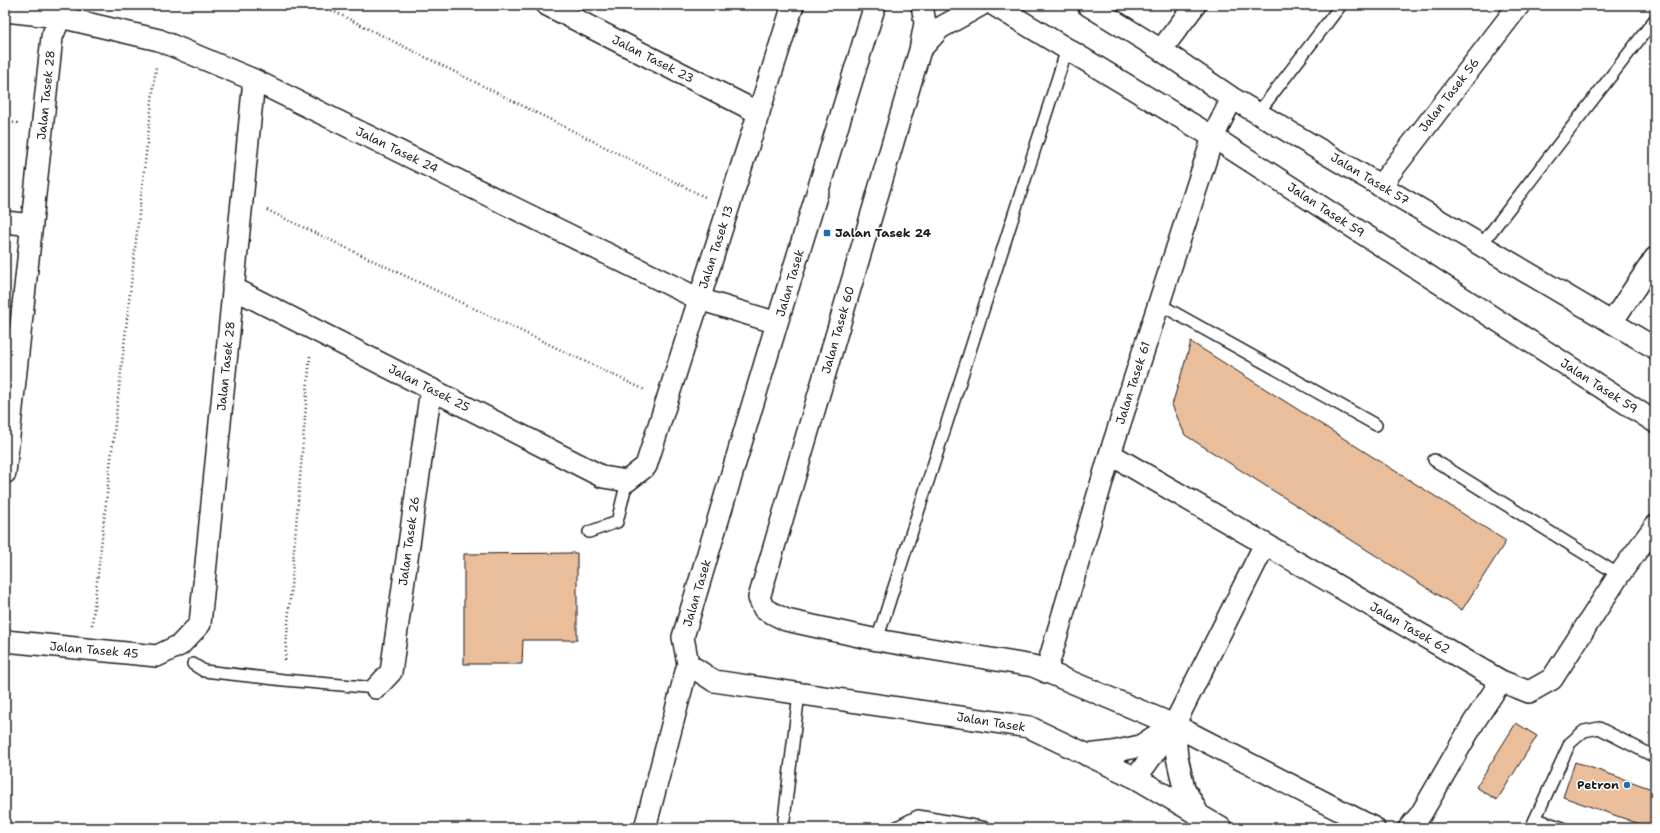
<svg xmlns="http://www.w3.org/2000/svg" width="1660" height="833" font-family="'Shantell Sans',sans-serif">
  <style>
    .building { fill: #ebbe9b; stroke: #1c1c1c }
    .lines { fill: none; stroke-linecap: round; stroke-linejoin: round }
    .service-casing { stroke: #1c1c1c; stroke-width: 14 }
    .minor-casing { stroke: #1c1c1c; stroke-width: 24 }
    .path { stroke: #1c1c1c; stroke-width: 2.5; stroke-dasharray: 1 3; stroke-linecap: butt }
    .service { stroke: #fff; stroke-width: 11 }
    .minor { stroke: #fff; stroke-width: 21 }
    .poi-dot { fill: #1f6fb2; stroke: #fff; stroke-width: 1.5 }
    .labels { text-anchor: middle; stroke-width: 3; stroke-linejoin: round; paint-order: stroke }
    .street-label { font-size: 12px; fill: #1c1c1c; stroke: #fff }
    .poi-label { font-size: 12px; font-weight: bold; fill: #1c1c1c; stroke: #fff; text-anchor: start }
  </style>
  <rect width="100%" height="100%" fill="#fff"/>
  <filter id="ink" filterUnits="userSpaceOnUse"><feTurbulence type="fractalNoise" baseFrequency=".025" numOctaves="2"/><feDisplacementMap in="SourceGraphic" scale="8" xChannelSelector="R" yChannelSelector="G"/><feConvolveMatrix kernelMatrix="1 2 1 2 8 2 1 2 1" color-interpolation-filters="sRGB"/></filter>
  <g filter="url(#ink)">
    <path class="building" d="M1191 342 1506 541 1462 610 1185 435 1172 405Z
      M577 553V640H523L522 664H464V554Z
      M1516 723 1537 736 1497 800 1476 787Z
      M1575 762 1655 790V828H1651L1563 797Z"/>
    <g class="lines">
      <g class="service-casing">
        <path id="service" d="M1258 113 1341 5
          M1481 245 1655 19
          M1159 304 1376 425
          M1434 460 1619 575
          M589 532 617 522 627 481
          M877 640 1067 49
          M193 664 204 671 284 680 376 688
          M1536 819 1563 828
          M783 828 799 693
          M895 828 918 816 986 828
          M1531 828 1570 743 1584 731 1599 728 1655 757"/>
      </g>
      <g class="minor-casing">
        <path id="minor" d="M547 5 759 113
          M875 5 777 323 683 637 688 664 714 681 1029 727 1136 778 1221 828
          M922 5 925 23 920 50 759 598 764 609 786 620 877 640 1033 666 1174 725 1374 828
          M994 5 1213 137 1655 422
          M1088 5 1161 50 1232 98 1655 348
          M5 11 60 17 159 40 254 80 699 299 777 323
          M920 50 940 28 981 5
          M1161 50 1195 5
          M1380 186 1519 5
          M5 222 32 225
          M233 288 603 477 627 481 646 466 793 5
          M1612 322 1655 258
          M1110 454 1501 681 1529 692 1552 679 1619 575 1655 526
          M5 473 52 37 65 5
          M5 641 157 656 180 645 200 624 254 80
          M1046 672 1110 454 1213 137 1232 98
          M376 688 391 672 431 389
          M1174 725 1177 757 1184 788 1199 815
          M1087 755 1113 752 1140 746 1166 729
          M1136 778 1174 725 1265 544
          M645 828 688 664
          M1409 828 1421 814 1474 722 1501 681"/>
      </g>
      <path class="path" d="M321 5 707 198
        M756 5 766 10
        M5 122 18 123
        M267 210 645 390
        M92 625 156 66
        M285 660 310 356"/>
      <use href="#service" class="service"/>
      <use href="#minor" class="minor"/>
    </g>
  </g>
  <g class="poi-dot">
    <rect x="823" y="229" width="8" height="8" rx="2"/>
    <circle cx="1627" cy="785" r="4"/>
  </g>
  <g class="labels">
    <g class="street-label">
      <text transform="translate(653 59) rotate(27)" y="4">Jalan Tasek 23</text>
      <text transform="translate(46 95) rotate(-84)" y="4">Jalan Tasek 28</text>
      <text transform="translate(1449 95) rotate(-52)" y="4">Jalan Tasek 56</text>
      <text transform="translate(397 150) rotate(26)" y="4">Jalan Tasek 24</text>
      <text transform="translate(1370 179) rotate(31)" y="4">Jalan Tasek 57</text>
      <text transform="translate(1326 210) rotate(33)" y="4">Jalan Tasek 59</text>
      <text transform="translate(716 247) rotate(-72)" y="4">Jalan Tasek 13</text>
      <text transform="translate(790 283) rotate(-73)" y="4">Jalan Tasek</text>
      <text transform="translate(838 330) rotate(-74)" y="4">Jalan Tasek 60</text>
      <text transform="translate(226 366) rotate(-84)" y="4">Jalan Tasek 28</text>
      <text transform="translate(1133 383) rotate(-72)" y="4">Jalan Tasek 61</text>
      <text transform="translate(1599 386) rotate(33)" y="4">Jalan Tasek 59</text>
      <text transform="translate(429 388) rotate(27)" y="4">Jalan Tasek 25</text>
      <text transform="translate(409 541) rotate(-82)" y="4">Jalan Tasek 26</text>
      <text transform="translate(697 593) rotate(-73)" y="4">Jalan Tasek</text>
      <text transform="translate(1410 628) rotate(30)" y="4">Jalan Tasek 62</text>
      <text transform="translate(94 650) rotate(5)" y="4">Jalan Tasek 45</text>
      <text transform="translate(991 722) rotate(9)" y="4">Jalan Tasek</text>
    </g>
    <g class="poi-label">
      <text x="835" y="237">Jalan Tasek 24</text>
      <text x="1619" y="789" text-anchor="end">Petron</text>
    </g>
  </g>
  <rect width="1660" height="833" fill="none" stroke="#fff" stroke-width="20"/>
  <rect x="10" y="10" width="1640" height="813" fill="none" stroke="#1c1c1c" stroke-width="1.5" filter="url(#ink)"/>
</svg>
